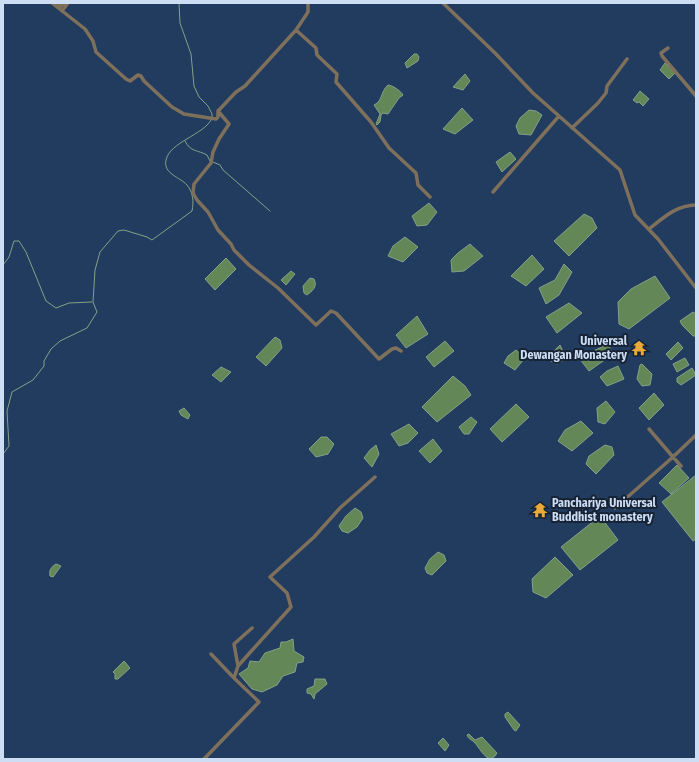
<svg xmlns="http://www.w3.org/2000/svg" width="699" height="762" font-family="'Fira Sans Condensed',sans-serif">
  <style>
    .water { fill: #648758; stroke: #84a187 }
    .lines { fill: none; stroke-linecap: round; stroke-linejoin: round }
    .stream { stroke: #84a187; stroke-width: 1 }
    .minor { stroke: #7e705b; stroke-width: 3.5 }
    .labels { text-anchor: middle; stroke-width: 4; stroke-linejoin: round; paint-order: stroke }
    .poi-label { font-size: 12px; font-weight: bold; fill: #cdddf4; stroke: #172334; text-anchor: end }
  </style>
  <rect width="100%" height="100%" fill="#223c60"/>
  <path class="water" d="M414 54H417L419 57 418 61 407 68 405 63Z
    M665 63 675 73 669 79 660 70Z
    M465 74 470 81 463 90 453 87Z
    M388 85C392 85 401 91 403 95L399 98 388 114 383 113 381 115 380 122 377 125 376 124 380 114 374 105C383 101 380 92 388 85Z
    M640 91 649 99 643 106 639 102 637 103 633 100Z
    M462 108 473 120 455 134 443 129Z
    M529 110 536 111 542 115 531 135 519 134 516 126 520 118Z
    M510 152 516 159 502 172 496 162Z
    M429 203 437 212 427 225 417 226 412 216Z
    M584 214 592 218 597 228 569 256 554 241Z
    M405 237 418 247 403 262 388 256 393 246Z
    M470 244 483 256 464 271 452 272 451 260 458 253Z
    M532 255 544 269 526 286 511 276Z
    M226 258 236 269 215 290 205 279Z
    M564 264 572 272 559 295 546 304 539 288 555 280Z
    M291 271 295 274 286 285 281 280Z
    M655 276 670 298 629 329 619 324 618 302 631 289Z
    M310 278 314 279C318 287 312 291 307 295L304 293 303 286Z
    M569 303 582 313 557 333 546 317Z
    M693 312 696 314V336H693L682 325 680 321Z
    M417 316 428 334 406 348 396 335Z
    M275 337 280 340 282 348 266 366 256 357Z
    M445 341 454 351 434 367 426 357Z
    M678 342 683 348 671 360 666 354Z
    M608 344 613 354 589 371 579 358Z
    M560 345 566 358 557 364 551 361 550 355Z
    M516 350 525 358 515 370 504 363 508 356Z
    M685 358 689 365 677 372 673 364Z
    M642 364 652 374 650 385 642 386 637 379 640 365Z
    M618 366 624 379 607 386 600 377 607 371Z
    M221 367 231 372 221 382 212 375Z
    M692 368 696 375 681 385 677 382V378Z
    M453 376 465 386 471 395 437 422 422 407Z
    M654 393 664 405 649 420 639 408Z
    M606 401 615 412 605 424 598 422 597 408Z
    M516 404 529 417 502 442 490 429Z
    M184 408 190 415 188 419 181 415 179 411Z
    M471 417 477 422 469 434H464L459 427Z
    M581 421 593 433 572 451 558 441 565 430Z
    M409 424 418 433 408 443 399 446 391 434Z
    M321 437H327L334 444 328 454 316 457 309 449Z
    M433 439 442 451 430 463 419 451Z
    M376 445 379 454 372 467 364 458 370 450Z
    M605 445 612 447 614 455 596 474 586 464 589 456Z
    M677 465 689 478 671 494 659 483Z
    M696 475V539L693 541 662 502Z
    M355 508 361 512 363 518 357 527 348 533 342 531 339 526 346 516Z
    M600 516 618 540 580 570 561 547Z
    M438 552 444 555 446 561 432 575 427 573 425 568 430 559Z
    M555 557 573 575 546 598 533 592 532 579Z
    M56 564 61 566 53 577 50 576C49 570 51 567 56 564Z
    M293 639 294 651 304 657 303 662 297 663 295 672 283 676 277 685 262 692 252 689 239 674 248 668 250 661 259 662 265 653 280 648 281 642H286Z
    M124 661 130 668 118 679H115V674L113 672Z
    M315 679H325L327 684 315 694 314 699 311 694 307 693V689L314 686Z
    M508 712 520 725 516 731 514 730 505 717V714Z
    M469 734 475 740 482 737 497 753 495 756 491 759C483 757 480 748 474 742 471 739 469 740 467 735Z
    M443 738 449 745 445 751 438 743Z"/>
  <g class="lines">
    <path class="stream" d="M179 3 180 23 191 54 194 86 199 97 208 106 212 114V117
      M185 141C190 152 198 150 207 155L210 161
      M213 162 220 165 223 170 270 211
      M3 265 9 257 14 241H19L26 252 46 301 56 308 69 303 92 302
      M3 454 9 446 7 411 12 392 33 380 44 366V361L51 349 60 341 87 328 97 312 93 302 95 270 100 252 118 231 124 230 147 237 152 240 192 211C194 202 193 192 187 185 180 177 163 174 166 160 170 142 203 135 211 120"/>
    <path class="minor" d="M52 3 85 29 93 41 96 52 126 79 130 81 138 75 141 76 144 81 172 107 184 114 216 119 218 117V112
      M308 3V12L296 30 245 86 236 92 218 111 229 124 219 139 213 152 211 163 194 184 193 193 197 200 208 212 218 230 231 244 234 250 249 265 278 288 316 325 331 311 336 313 379 359 392 349 396 348 401 351
      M443 3 495 53 533 93 620 170 635 215 658 239 696 288
      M58 5 60 7 64 3
      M62 11 68 3
      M296 30 316 48 317 55 337 74 336 82 371 122 389 148 416 173 418 185 430 197
      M668 48 661 53 662 56 696 96
      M572 128 598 103 606 93 607 86 627 59
      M493 192 559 116
      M649 229C664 217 677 205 696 205
      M649 429 673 457 681 466
      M615 508 673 457 696 435
      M211 654 234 678
      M238 666 234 644 252 628
      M204 759 259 702 234 678 238 666 291 607 287 593 270 577 314 537 340 508 375 477"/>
  </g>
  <defs>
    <g id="temple-bare" transform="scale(1.2)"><path d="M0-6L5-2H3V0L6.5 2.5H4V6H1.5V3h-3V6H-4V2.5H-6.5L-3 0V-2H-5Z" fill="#eaaa39" stroke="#172334" stroke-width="2.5" paint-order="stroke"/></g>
  </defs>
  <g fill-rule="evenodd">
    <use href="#temple-bare" x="639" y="348"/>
    <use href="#temple-bare" x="540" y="510"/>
  </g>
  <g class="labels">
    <g class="poi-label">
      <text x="627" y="345">Universal<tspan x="627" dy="14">Dewangan Monastery</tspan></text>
      <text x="552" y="507" text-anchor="start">Panchariya Universal<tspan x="552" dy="14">Buddhist monastery</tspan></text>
    </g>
  </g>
  <rect width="699" height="762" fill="none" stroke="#cdddf4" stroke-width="8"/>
</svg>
